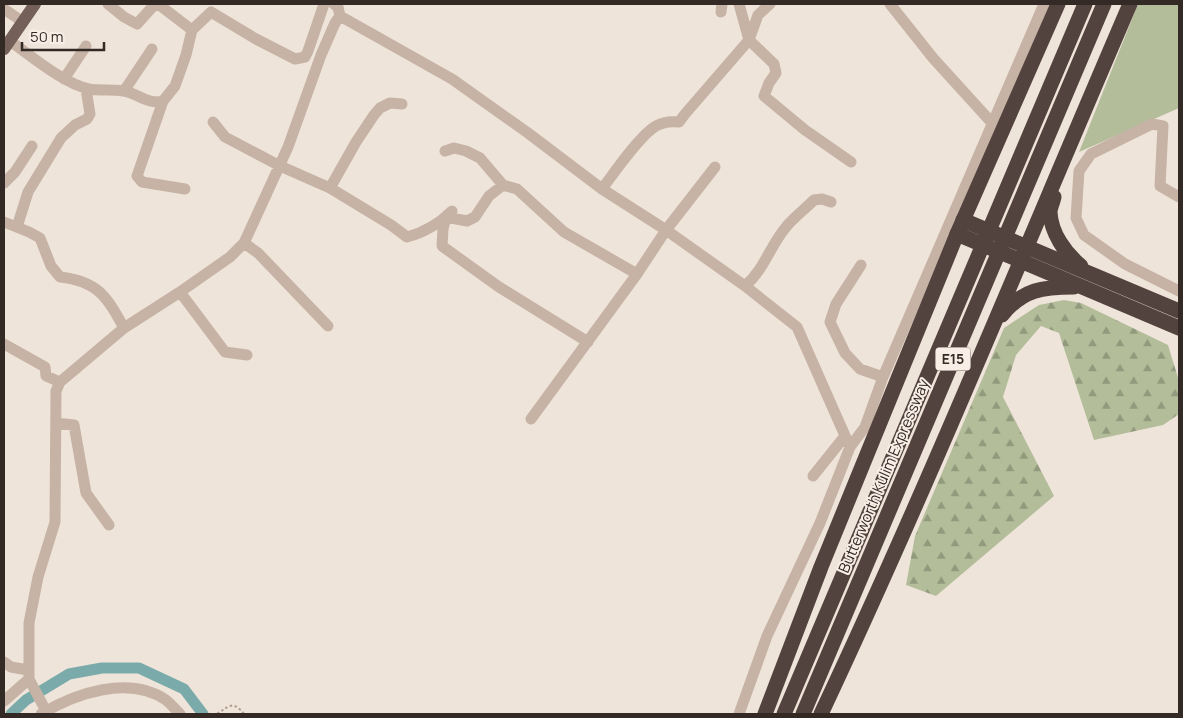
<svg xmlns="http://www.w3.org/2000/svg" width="1183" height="718" font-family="Manrope,sans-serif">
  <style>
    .green { fill: #b3bd9a }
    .forest { fill: url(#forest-firs) }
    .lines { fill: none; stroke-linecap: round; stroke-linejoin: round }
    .canal { stroke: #7aabaa; stroke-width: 11 }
    .path { stroke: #b29d90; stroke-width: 2; stroke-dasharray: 2.5 2.5; stroke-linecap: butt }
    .minor { stroke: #c6b3a6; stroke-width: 11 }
    .major { stroke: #746058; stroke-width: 12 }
    .highway { stroke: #53433e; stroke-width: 15 }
    .highway-bridge { stroke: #53433e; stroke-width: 15 }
    .labels { text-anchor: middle; stroke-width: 4; stroke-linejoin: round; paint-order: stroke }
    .shield { fill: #f8eee5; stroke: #6e655f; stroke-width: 1 }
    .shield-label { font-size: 14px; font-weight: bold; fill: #332a26 }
    .street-label { font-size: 15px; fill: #332a26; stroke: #f8eee5 }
  </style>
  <defs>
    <pattern id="forest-firs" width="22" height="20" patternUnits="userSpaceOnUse" patternTransform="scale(1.25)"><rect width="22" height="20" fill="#b3bd9a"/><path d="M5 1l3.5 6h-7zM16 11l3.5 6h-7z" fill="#929a7d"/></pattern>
  </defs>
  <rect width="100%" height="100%" fill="#efe4d9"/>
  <path class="green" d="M1138 4H1179V108L1079 152Z"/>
  <path class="forest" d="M1064 300 1081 303 1168 345 1179 381V414L1163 425 1094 440 1059 333 1041 326 1016 355 1003 397 1054 496 936 596 906 585 915 536 1004 328 1039 305Z"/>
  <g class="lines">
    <path class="canal" d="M11 714 26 700 69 674 102 668H139L184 689 203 714"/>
    <path class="path" d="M217 714C229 706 233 700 244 714"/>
    <path class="minor" d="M108 4 124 17 137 24 155 4
      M158 4 192 30
      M739 4 749 40 774 64 776 73 769 83 764 96 805 130 851 162
      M890 4 933 58 992 123
      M4 9 23 22
      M721 12 722 4
      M340 16 452 79 528 133 602 189 666 230 745 286 797 327 850 447
      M10 41C30 55 64 84 89 89 100 91 112 89 123 91 138 93 147 105 163 101
      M64 79 86 46
      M124 91 152 49
      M213 122 225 137 280 166 330 188 391 225 407 237C423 233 440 223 452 211
      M445 151 454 148 466 151 480 158 503 185 517 189 564 232 637 274
      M4 183 15 172 32 146
      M503 185 489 196 475 217 467 221 446 217 443 229 442 246 499 287 588 342
      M330 188 356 142 374 115 380 108 390 103 402 104
      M185 189 142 182 137 176 163 101 175 86 186 55 192 30 211 12 256 39 295 59 305 57 308 51 324 4
      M602 189C614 173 640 135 656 126 663 122 671 121 679 122L685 114 749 40 758 15 770 4
      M1179 197 1160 186 1163 126 1152 124 1091 154 1079 171 1076 218 1084 235 1125 264 1179 291
      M4 222 29 232 40 238 51 266 60 277C98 281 107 297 124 328
      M17 227 28 192 61 138 75 125 87 119 90 114 86 89
      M244 243 258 253 328 326
      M861 265 836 304 830 322 845 353 860 369 883 377
      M745 286C764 270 770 246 786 227 794 217 805 209 814 200L822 199 831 202
      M180 292 225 352 247 355
      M4 344 45 367 46 376 60 382
      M531 419 637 274 666 230 715 167
      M56 423 74 425 86 493 109 525
      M813 476 845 436
      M4 662 11 667 28 670
      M4 701 29 679
      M46 711 29 679V623L38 577 55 522 56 391 60 382 124 328 180 292 230 257 244 243 288 147 321 55 335 23 340 16 338 7 334 4
      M41 714C76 693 129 675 166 700 171 704 176 710 180 714
      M739 714 767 636 820 523 850 447 865 427 883 377 1044 4"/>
    <path class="major" d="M4 49 35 4"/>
    <path class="highway" d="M1054 197C1053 202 1050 208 1050 212 1051 233 1065 253 1081 266
      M1027 247 1179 311
      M1021 261 1179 328
      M1002 315C1023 289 1043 287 1074 287
      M765 714 821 567 957 234 1058 4
      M784 714 1085 4
      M803 714 1104 4
      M821 714C931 480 1028 241 1130 4"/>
    <path class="highway-bridge" d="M963 220 1027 247
      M957 234 1021 261"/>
  </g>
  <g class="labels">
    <rect class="shield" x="935.5" y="347.5" width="35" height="23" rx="4"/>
    <g class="shield-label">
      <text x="953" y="364">E15</text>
    </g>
    <g class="street-label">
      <text transform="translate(884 476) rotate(-67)" y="5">Butterworth Kulim Expressway</text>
    </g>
  </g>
  <rect width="1183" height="718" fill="none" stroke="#332a26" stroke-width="10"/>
  <path d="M22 42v8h82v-8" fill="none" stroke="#332a26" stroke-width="2.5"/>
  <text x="30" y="42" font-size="15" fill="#332a26" stroke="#f8eee5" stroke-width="4" paint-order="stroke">50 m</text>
</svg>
